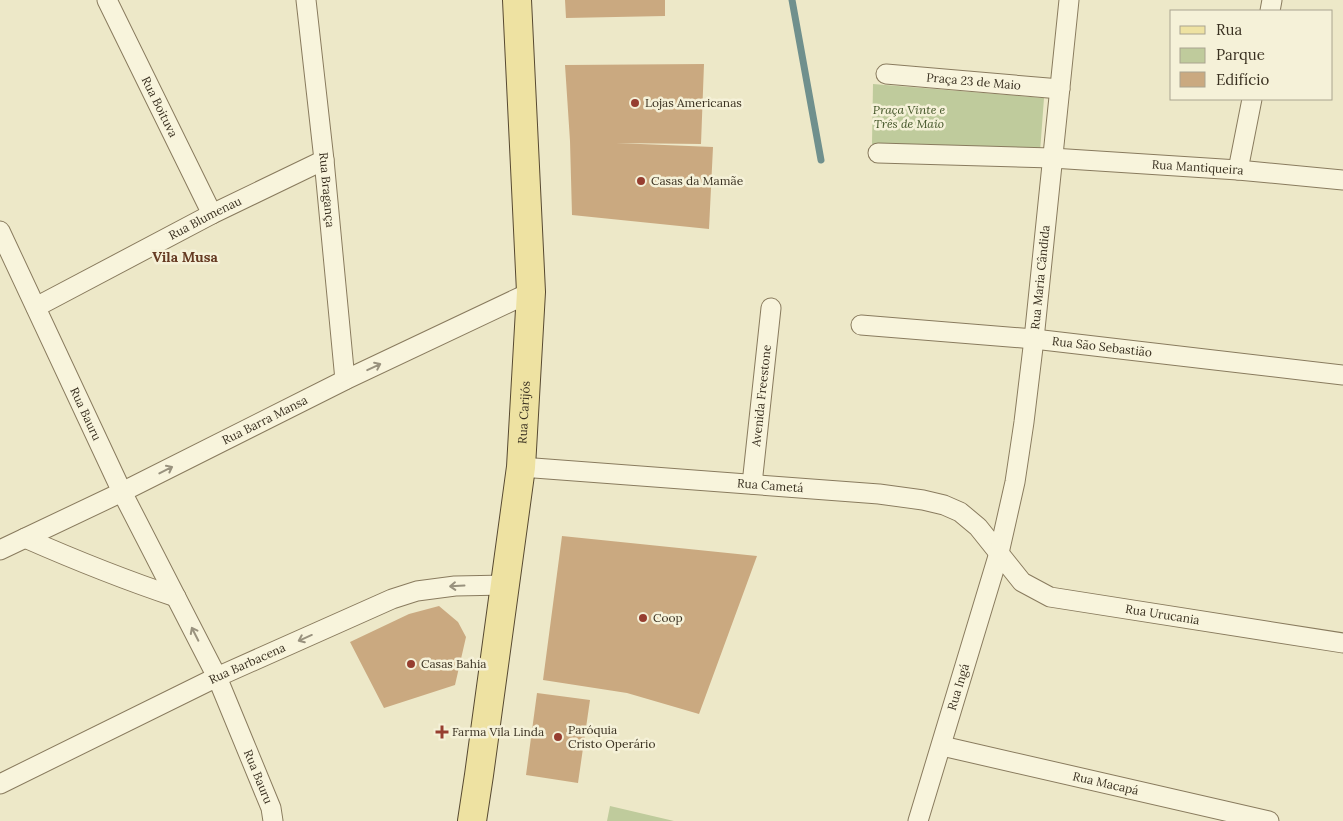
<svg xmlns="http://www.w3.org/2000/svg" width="1343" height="821" font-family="Lora,serif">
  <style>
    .green { fill: #bfcb9c }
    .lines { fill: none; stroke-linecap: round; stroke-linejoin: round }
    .stream { stroke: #70908d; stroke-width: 7 }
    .building { fill: #caa980 }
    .street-casing { stroke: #897b5e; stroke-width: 21 }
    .primary-casing { stroke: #574931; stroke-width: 30 }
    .street { stroke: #f8f4dc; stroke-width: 19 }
    .primary { stroke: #eee2a2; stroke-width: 28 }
    .oneway { stroke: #99927e }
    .poi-dot { fill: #963e30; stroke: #f5f1d8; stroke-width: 2 }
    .labels { text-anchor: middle; stroke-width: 5; stroke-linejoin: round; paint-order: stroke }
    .street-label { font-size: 12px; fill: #3a3121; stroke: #f5f1d8 }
    .poi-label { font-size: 12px; fill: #3a3121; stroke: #f5f1d8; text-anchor: start }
    .park-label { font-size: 12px; font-style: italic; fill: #435528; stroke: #f5f1d8 }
    .neighbourhood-label { font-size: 14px; font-weight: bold; fill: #653a22; stroke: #f5f1d8 }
  </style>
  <rect width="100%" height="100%" fill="#ede8c8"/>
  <path class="green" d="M873 84 1044 98 1040 152 872 144Z
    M610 806 674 821H607Z"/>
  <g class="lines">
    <path class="stream" d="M792 0 821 160"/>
  </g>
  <path class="building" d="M565 0H665V16L566 18Z
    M704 64 701 144 616 143 713 147 709 229 572 215 570 141 565 65Z
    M562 536 757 556 699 714 627 693 543 680Z
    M439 606 458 622 466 637 455 685 384 708 350 642 409 614Z
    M537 693 590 700 578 783 526 775Z"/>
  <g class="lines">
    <g class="street-casing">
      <g id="street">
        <path id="s1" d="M107 0 212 214"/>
        <path id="s2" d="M306 0 324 160 345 380"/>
        <path d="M1270 11 1272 0"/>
        <path id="s3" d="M886 74 1060 89"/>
        <path id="s4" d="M878 153 1052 158 1238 170 1343 180"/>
        <path d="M1238 170 1252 99"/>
        <path id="s5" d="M0 231 122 492 217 677 271 808 273 821"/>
        <path id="s6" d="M36 307 212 214 324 160"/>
        <path id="s7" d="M861 325 1034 339 1343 375"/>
        <path id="s8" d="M521 467 879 494 923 500 944 505 960 512 978 527 1022 582 1050 597 1343 643"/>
        <path id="s9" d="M752 484 771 308"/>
        <path d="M25 538C75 560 125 580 176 597"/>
        <path id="s10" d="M0 550 122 492 345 380 531 292"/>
        <path id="s11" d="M942 746 1269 821"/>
        <path id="s12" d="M0 784 217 677 392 599 417 591 455 586 506 585"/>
        <path id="s13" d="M918 821 999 553 1015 482 1024 422 1034 339 1069 0"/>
      </g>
    </g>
    <g class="primary-casing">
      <g id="primary">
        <path id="s14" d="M472 821 479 775 521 467 531 292 517 0"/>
      </g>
    </g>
    <use href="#street" class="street"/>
    <use href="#primary" class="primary"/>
  </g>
  <defs><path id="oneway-shaft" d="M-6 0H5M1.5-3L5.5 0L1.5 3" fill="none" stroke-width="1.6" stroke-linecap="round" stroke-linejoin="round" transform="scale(1.25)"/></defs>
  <g class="oneway">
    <use href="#oneway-shaft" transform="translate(374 367) rotate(-25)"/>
    <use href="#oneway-shaft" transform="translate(166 470) rotate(-27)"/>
    <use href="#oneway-shaft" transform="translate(457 586) rotate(177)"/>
    <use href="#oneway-shaft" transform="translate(195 634) rotate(-117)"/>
    <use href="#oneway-shaft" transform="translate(305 638) rotate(156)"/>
  </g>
  <g class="poi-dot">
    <circle cx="635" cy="103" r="5"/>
    <circle cx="641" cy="181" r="5"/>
    <circle cx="643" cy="618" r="5"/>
    <circle cx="411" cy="664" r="5"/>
    <path d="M439.5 724.5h5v5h5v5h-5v5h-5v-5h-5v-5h5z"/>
    <circle cx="558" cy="737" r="5"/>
  </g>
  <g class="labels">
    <g class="street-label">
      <text dy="4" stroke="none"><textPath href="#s3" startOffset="88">Praça 23 de Maio</textPath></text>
      <text dy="4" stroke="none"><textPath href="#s1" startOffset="119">Rua Boituva</textPath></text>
      <text dy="4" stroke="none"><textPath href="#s4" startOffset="320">Rua Mantiqueira</textPath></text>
      <text dy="4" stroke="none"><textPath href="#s2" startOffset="191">Rua Bragança</textPath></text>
      <text dy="4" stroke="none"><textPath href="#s6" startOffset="191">Rua Blumenau</textPath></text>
      <text dy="4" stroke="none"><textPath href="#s13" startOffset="559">Rua Maria Cândida</textPath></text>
      <text dy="4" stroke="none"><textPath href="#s7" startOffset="242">Rua São Sebastião</textPath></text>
      <text dy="4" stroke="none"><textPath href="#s9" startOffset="89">Avenida Freestone</textPath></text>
      <text dy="4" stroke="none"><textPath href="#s14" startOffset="412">Rua Carijós</textPath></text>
      <text dy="4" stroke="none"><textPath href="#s5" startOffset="202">Rua Bauru</textPath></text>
      <text dy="4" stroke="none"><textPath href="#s10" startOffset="295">Rua Barra Mansa</textPath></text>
      <text dy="4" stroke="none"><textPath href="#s8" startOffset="250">Rua Cametá</textPath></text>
      <text dy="4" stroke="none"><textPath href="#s8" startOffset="682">Rua Urucania</textPath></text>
      <text dy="4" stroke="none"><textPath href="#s12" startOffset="275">Rua Barbacena</textPath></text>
      <text dy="4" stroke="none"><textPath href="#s13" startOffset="140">Rua Ingá</textPath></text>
      <text dy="4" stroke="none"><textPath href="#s5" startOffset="604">Rua Bauru</textPath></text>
      <text dy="4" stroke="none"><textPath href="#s11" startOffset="168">Rua Macapá</textPath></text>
    </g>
    <g class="poi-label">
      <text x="645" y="107">Lojas Americanas</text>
      <text x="651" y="185">Casas da Mamãe</text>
      <text x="653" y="622">Coop</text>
      <text x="421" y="668">Casas Bahia</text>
      <text x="568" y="734">Paróquia<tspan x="568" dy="14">Cristo Operário</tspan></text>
      <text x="452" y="736">Farma Vila Linda</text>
    </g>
    <g class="park-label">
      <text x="909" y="114">Praça Vinte e<tspan x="909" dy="14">Três de Maio</tspan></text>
    </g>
    <g class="neighbourhood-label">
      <text x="185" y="262">Vila Musa</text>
    </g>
  </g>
  <rect x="1170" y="10" width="162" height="90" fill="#f5f1d8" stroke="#aaa48f"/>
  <rect x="1180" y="26" width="25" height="8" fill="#eee2a2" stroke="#aaa48f"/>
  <text x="1216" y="35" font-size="15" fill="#3a3121">Rua</text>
  <rect x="1180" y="48" width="25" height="15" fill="#bfcb9c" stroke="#aaa48f"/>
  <text x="1216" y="60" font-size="15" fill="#3a3121">Parque</text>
  <rect x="1180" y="72" width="25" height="15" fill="#caa980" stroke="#aaa48f"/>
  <text x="1216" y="85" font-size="15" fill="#3a3121">Edifício</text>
</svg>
